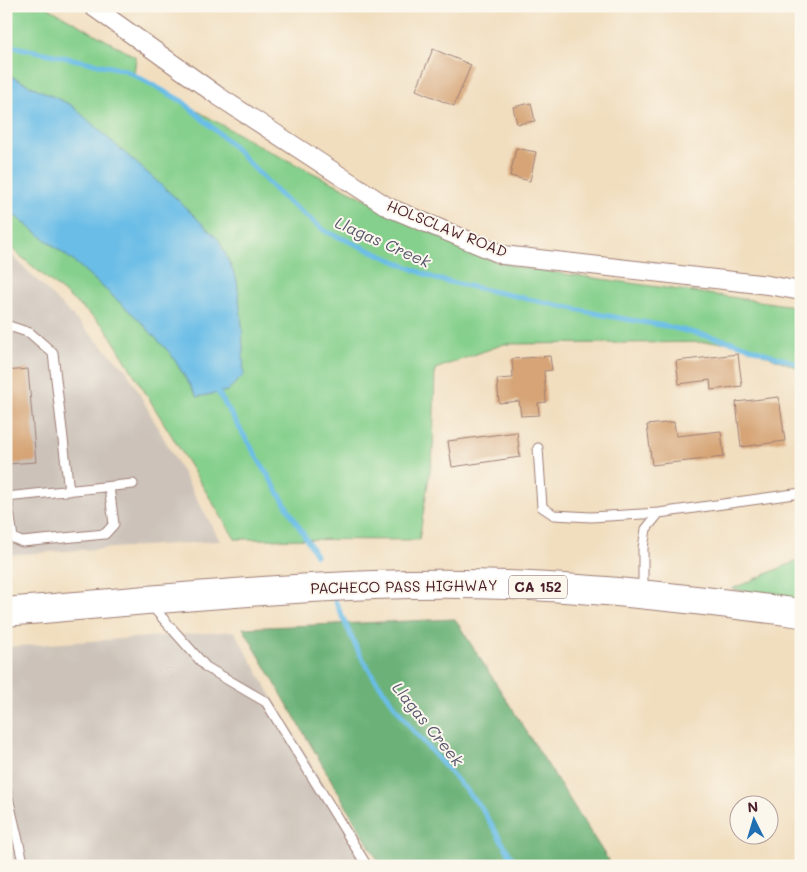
<svg xmlns="http://www.w3.org/2000/svg" width="807" height="872" font-family="Mali,sans-serif">
  <style>
    .industrial { fill: #ccc2b9 }
    .green { fill: #86d08d; stroke: #68785c }
    .forest { fill: #6cb278; stroke: #5b6852 }
    .water { fill: #6bbde7; stroke: #5a6e89 }
    .lines { fill: none; stroke-linecap: round; stroke-linejoin: round }
    .stream { stroke: #6bbde7; stroke-width: 5 }
    .building { fill: #d6a476 }
    .lane-casing { stroke: #9e7e75; stroke-width: 11 }
    .street-casing { stroke: #9e7e75; stroke-width: 20 }
    .highway-casing { stroke: #9e7e75; stroke-width: 30 }
    .lane { stroke: #fff; stroke-width: 9 }
    .street { stroke: #fff; stroke-width: 18 }
    .highway { stroke: #fff; stroke-width: 28 }
    .labels { text-anchor: middle; stroke-width: 4; stroke-linejoin: round; paint-order: stroke }
    .shield { fill: #fbf7ec; stroke: #7f6065; stroke-width: 1 }
    .shield-label { font-size: 14px; font-weight: bold; fill: #4a1f2b }
    .street-label { font-size: 15px; fill: #4a1f2b; stroke: #fbf7ec }
    .water-label { font-size: 16px; font-style: italic; fill: #56566d; stroke: #fbf7ec }
  </style>
  <rect width="100%" height="100%" fill="#fbf7ec"/>
  <filter id="ink" filterUnits="userSpaceOnUse"><feTurbulence type="fractalNoise" baseFrequency=".02" numOctaves="2"/><feDisplacementMap in="SourceGraphic" scale="10" xChannelSelector="R" yChannelSelector="G"/><feConvolveMatrix kernelMatrix="1 2 1 2 8 2 1 2 1" color-interpolation-filters="sRGB"/></filter>
  <filter id="wash" filterUnits="userSpaceOnUse"><feTurbulence type="fractalNoise" baseFrequency=".0096" numOctaves="4" result="noise"/><feDisplacementMap in="SourceGraphic" scale="20" xChannelSelector="R" yChannelSelector="G"/><feGaussianBlur stdDeviation="1.12" result="paint"/><feColorMatrix in="noise" values="0 0 0 0 0 0 0 0 0 0 0 0 0 0 0 0 0 1.4 0 .05"/><feComposite in="paint" operator="in"/></filter>
  <g filter="url(#wash)">
    <rect width="100%" height="100%" fill="#f1debf"/>
    <path class="industrial" d="M6 249 127 371 220 541 6 555Z
      M234 631 370 866H6V647Z"/>
    <path class="green" d="M6 6H45L136 57 134 75 261 147 484 258 523 268 801 307V369L732 342 504 344 435 369 433 451 419 540 235 539 105 327 6 244Z
      M801 559V601L732 589Z"/>
    <path class="forest" d="M455 619 612 866H381L243 628Z"/>
    <path class="water" d="M6 74 71 105 178 200 219 240 237 280 242 325 244 375 227 391 197 397 171 354 137 318 77 264 6 209Z"/>
    <g class="lines">
      <path class="stream" d="M6 45 125 70 182 101 230 143 282 197 325 231 436 279 603 315 665 326 733 342 801 365
        M216 389 316 555
        M333 596 357 649 373 676 411 728 480 806 517 866"/>
    </g>
    <g id="blocks">
      <path class="building" d="M433 49 471 65 454 106 416 90Z
        M531 103 535 121 517 124 513 107Z
        M516 148 536 152 530 181 510 176Z
        M738 354 742 386 711 390 710 380 679 384 676 361Z
        M550 356 552 370 544 371 546 402 538 403 539 415 521 416 519 401 499 403 497 379 513 378 512 359Z
        M28 369 36 462 6 464V371Z
        M779 397 785 441 741 447 736 402Z
        M674 422 676 436 721 431 724 457 652 465 647 425Z
        M517 432 520 457 452 467 448 441Z"/>
    </g>
  </g>
  <g filter="url(#ink)">
    <use href="#blocks" fill-opacity="0" stroke="#9e7e75" stroke-width="1"/>
    <g class="lines">
      <g class="lane-casing">
        <path id="lane" d="M6 325 30 333 53 353 69 491
          M538 448 542 507 554 515 591 517 659 513
          M6 497 133 484
          M7 497 13 538 22 542 105 534 114 524 109 487
          M643 591V548L646 529 659 513 801 493
          M151 605 206 667 266 702 367 866
          M6 789 24 866"/>
      </g>
      <g class="street-casing">
        <path id="street" d="M92 6 218 96 388 207 503 255 768 285 801 291"/>
      </g>
      <g class="highway-casing">
        <path id="highway" d="M6 612C141 601 275 587 410 584 541 581 671 596 801 613"/>
      </g>
      <use href="#lane" class="lane"/>
      <use href="#street" class="street"/>
      <use href="#highway" class="highway"/>
    </g>
  </g>
  <g class="labels">
    <rect class="shield" x="509" y="575.5" width="58" height="23" rx="4"/>
    <g class="shield-label">
      <text x="538" y="592">CA 152</text>
    </g>
    <g class="street-label">
      <text transform="translate(447 229) rotate(22)" y="5">HOLSCLAW ROAD</text>
      <text transform="translate(404 587) rotate(-1)" y="5">PACHECO PASS HIGHWAY</text>
    </g>
    <g class="water-label">
      <text transform="translate(383 242) rotate(24)" y="6">Llagas Creek</text>
      <text transform="translate(428 724) rotate(51)" y="6">Llagas Creek</text>
    </g>
  </g>
  <rect width="807" height="872" fill="none" stroke="#fbf7ec" stroke-width="25"/>
  <g transform="translate(754 820) rotate(355)"><circle r="24" fill="#fbf7ec" stroke="#b4a19f"/>
  <path d="M0-4L9 19L0 12L-9 19Z" fill="#1f6fb2"/>
  <text y="-8" font-size="14" font-weight="bold" text-anchor="middle" fill="#4a1f2b">N</text>
  </g>
</svg>
